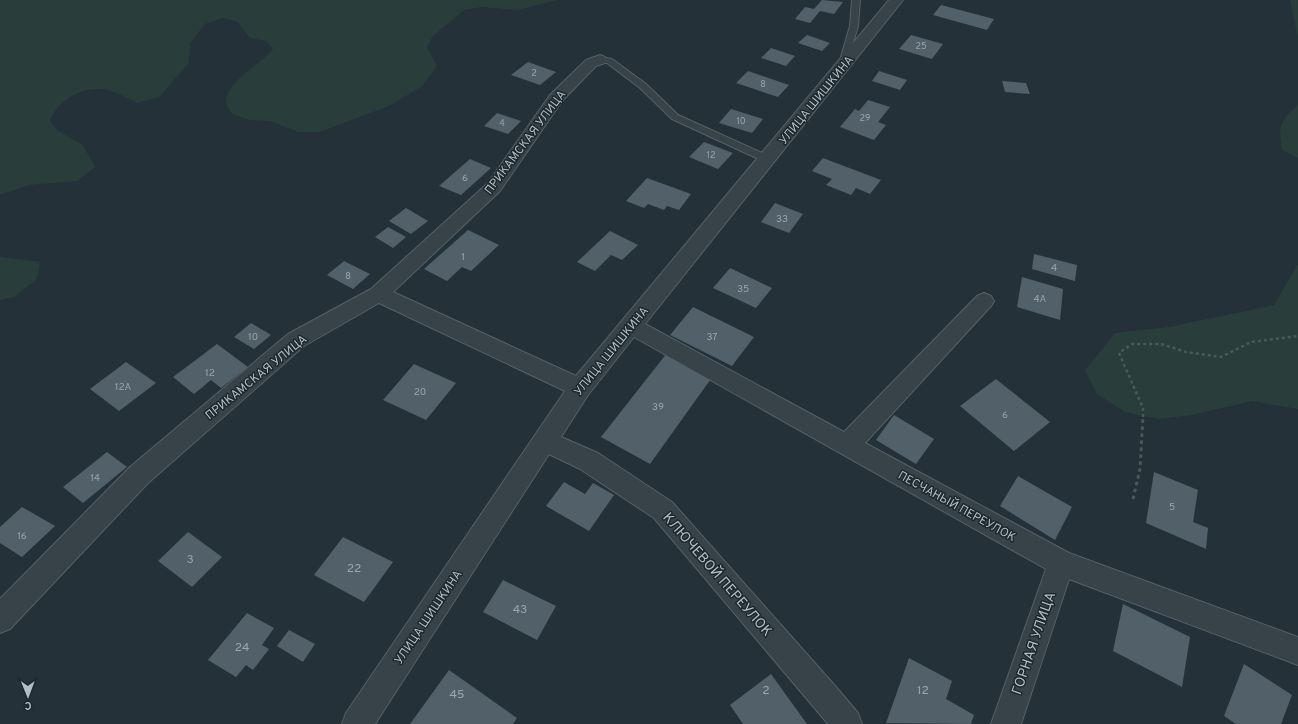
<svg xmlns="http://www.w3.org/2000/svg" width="1298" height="724" font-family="Overpass,sans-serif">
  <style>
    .green { fill: #293e3a }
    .building { fill: #526069 }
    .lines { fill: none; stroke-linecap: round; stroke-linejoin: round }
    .lane-casing { stroke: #566067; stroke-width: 2 }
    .street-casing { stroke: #566067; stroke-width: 2 }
    .path-far1 { stroke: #485b59; stroke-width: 2.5; stroke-dasharray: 3 3; stroke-linecap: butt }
    .path { stroke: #485b59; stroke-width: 3; stroke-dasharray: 3.5 3.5; stroke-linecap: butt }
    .lane { fill: #374249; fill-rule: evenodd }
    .street { fill: #374249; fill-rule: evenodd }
    .labels { text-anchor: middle; stroke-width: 3; stroke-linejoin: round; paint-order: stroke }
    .far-number-label { font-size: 9px; fill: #9ba6ae }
    .number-label { font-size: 10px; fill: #9ba6ae }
    .street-label { font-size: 12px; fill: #b3bdc5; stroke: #1d272e }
    .near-number-label { font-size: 12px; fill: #9ba6ae }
    .near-street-label { font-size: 14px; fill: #b3bdc5; stroke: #1d272e }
  </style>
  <rect width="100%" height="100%" fill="#243139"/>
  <path class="green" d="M0 0H558L517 10 482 7 464 10 433 36 427 47 437 66 421 87 389 106 320 132H298L270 121 249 120 232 114C230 111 227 106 226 103 225 82 261 64 273 49L266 41 250 38 238 22 223 18 205 24 190 43 189 63 159 97 137 103C129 99 120 94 112 91 87 84 59 97 50 121L57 130 83 145 95 167 77 181 28 185 0 195Z
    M1290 0H1298V38Z
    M1298 105V158L1282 150C1278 126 1280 121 1298 105Z
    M0 257 40 262 37 279 14 297 0 300Z
    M1298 264V409L1252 401 1192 415 1159 419 1125 412 1097 394 1085 371 1115 333 1169 327 1274 305Z"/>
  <path class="building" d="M822 0 843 2 834 14 820 11 810 23 795 19 805 7 814 9Z
    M941 5 994 19 987 30 933 15Z
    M807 35 830 43 822 51 798 43Z
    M911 35 943 44 932 59 899 49Z
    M771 48 795 56 786 66 761 58Z
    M528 62 556 72 540 85 511 75Z
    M748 71 789 85 778 97 736 83Z
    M879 71 907 80 900 90 872 81Z
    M1002 81 1026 83 1030 94 1005 92Z
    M868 100 890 107 878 122 886 125 874 140 840 127 855 109 859 111Z
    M731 109 763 119 752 133 719 123Z
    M497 113 521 121 508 134 484 126Z
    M704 142 733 153 718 169 689 157Z
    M823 158 881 180 870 194 856 188 851 195 826 185 832 179 812 171Z
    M470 159 491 168 461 195 439 186Z
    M647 178 691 194 679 210 667 206 664 210 648 204 644 208 626 201Z
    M775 203 803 214 789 233 761 222Z
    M406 208 428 221 411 234 389 221Z
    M388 227 406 237 393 248 375 237Z
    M468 230 499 245 471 271 462 267 447 281 424 269Z
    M610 231 638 245 622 260 611 255 595 271 577 262Z
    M1034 254 1077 265 1075 281 1032 269Z
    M344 261 370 274 353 289 327 275Z
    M730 268 772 288 756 308 713 288Z
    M1022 277 1063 289 1060 320 1017 307Z
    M693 307 754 337 732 366 670 335Z
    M251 323 271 335 254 349 234 337Z
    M217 344 248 367 221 388 211 380 194 394 173 377Z
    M667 353 713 376 650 464 601 437Z
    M126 362 156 383 119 411 90 389Z
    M414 364 456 383 426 420 383 400Z
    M996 379 1050 422 1014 451 960 406Z
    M894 415 934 439 916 464 876 440Z
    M107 452 127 467 83 503 63 487Z
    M1154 472 1198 490 1193 522 1208 528 1206 549 1146 523Z
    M1018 476 1072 507 1055 540 1000 506Z
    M564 482 585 494 593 483 614 495 589 531 546 506Z
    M22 507 55 526 22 557 0 543V527Z
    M188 532 222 557 192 587 158 561Z
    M343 537 393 562 364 602 314 575Z
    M503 580 556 606 537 640 483 612Z
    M1123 604 1190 637 1182 687 1113 651Z
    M247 613 274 628 262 645 269 649 253 670 246 665 236 677 208 660Z
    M289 630 315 644 303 662 277 646Z
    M909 658 952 681 946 699 974 715 971 724 886 723Z
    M1244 664 1292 695 1281 724H1236L1224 716Z
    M449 670 517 718 513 724H410Z
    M771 674 807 724H743L730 705Z"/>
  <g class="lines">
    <g class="lane-casing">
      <path id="lane" d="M852 0H860L858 26 846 67 842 70 838 67 850 26Z
        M600 57 612 59 646 84 678 115 771 157 772 159 771 161H763L672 119 640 88 607 63 597 62V58Z"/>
    </g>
    <g class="street-casing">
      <path id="street" d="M889 0H903L645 324 844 432 977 296 984 293 991 296 994 301 991 306 865 443 1069 553 1298 637V665L1069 579 1021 724H991L1046 569 634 337 588 395 561 437 598 453 672 502 836 687 858 713 862 724H828L654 518 580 469 549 454 375 724H342L346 713 565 391 379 303 304 346 148 483 10 629 0 633V599L130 467 288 334 371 289 488 183 550 95 586 60 600 55 605 57 608 60 605 63 596 66 562 101 500 191 393 292 576 376Z"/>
    </g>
    <path class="path-far1" d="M1143 417V408L1119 353 1132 344H1161L1186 352 1221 357 1251 342 1298 336"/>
    <path class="path" d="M1133 499 1140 469 1143 416"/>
    <use href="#lane" class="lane"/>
    <use href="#street" class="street"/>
  </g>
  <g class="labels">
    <g class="far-number-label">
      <text x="921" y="49">25</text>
      <text x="534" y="76">2</text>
      <text x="763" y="87">8</text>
      <text x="865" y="121">29</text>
      <text x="741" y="124">10</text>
      <text x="502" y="126">4</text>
      <text x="711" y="158">12</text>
    </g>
    <g class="number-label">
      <text x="465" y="181">6</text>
      <text x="782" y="222">33</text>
      <text x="463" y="260">1</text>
      <text x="1054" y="271">4</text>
      <text x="348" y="279">8</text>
      <text x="743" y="292">35</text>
      <text x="1040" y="302">4А</text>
      <text x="253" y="340">10</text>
      <text x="712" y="340">37</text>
      <text x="210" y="376">12</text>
      <text x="123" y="390">12А</text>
      <text x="420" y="395">20</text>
      <text x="658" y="410">39</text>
      <text x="1005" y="418">6</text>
      <text x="95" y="481">14</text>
      <text x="1172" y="510">5</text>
      <text x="22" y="539">16</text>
    </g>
    <g class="street-label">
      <text transform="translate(816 100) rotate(-51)" y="4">УЛИЦА ШИШКИНА</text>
      <text transform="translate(525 142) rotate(-53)" y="4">ПРИКАМСКАЯ УЛИЦА</text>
      <text transform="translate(611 351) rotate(-51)" y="4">УЛИЦА ШИШКИНА</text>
      <text transform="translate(256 377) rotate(-39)" y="4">ПРИКАМСКАЯ УЛИЦА</text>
      <text transform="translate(957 506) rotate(29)" y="4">ПЕСЧАНЫЙ ПЕРЕУЛОК</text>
      <text transform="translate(428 617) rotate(-56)" y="4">УЛИЦА ШИШКИНА</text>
    </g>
    <g class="near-number-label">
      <text x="190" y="563">3</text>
      <text x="354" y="572">22</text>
      <text x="520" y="613">43</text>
      <text x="242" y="651">24</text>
      <text x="766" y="694">2</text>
      <text x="923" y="694">12</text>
      <text x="457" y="698">45</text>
    </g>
    <g class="near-street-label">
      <text transform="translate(718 574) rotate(49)" y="5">КЛЮЧЕВОЙ ПЕРЕУЛОК</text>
      <text transform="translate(1033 643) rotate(-71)" y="5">ГОРНАЯ УЛИЦА</text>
    </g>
  </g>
  <g transform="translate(28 696) rotate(179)" stroke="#1d272e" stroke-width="3" paint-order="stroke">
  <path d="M0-3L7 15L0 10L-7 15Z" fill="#b3bdc5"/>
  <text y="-6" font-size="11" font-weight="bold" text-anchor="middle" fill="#b3bdc5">С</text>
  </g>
</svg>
